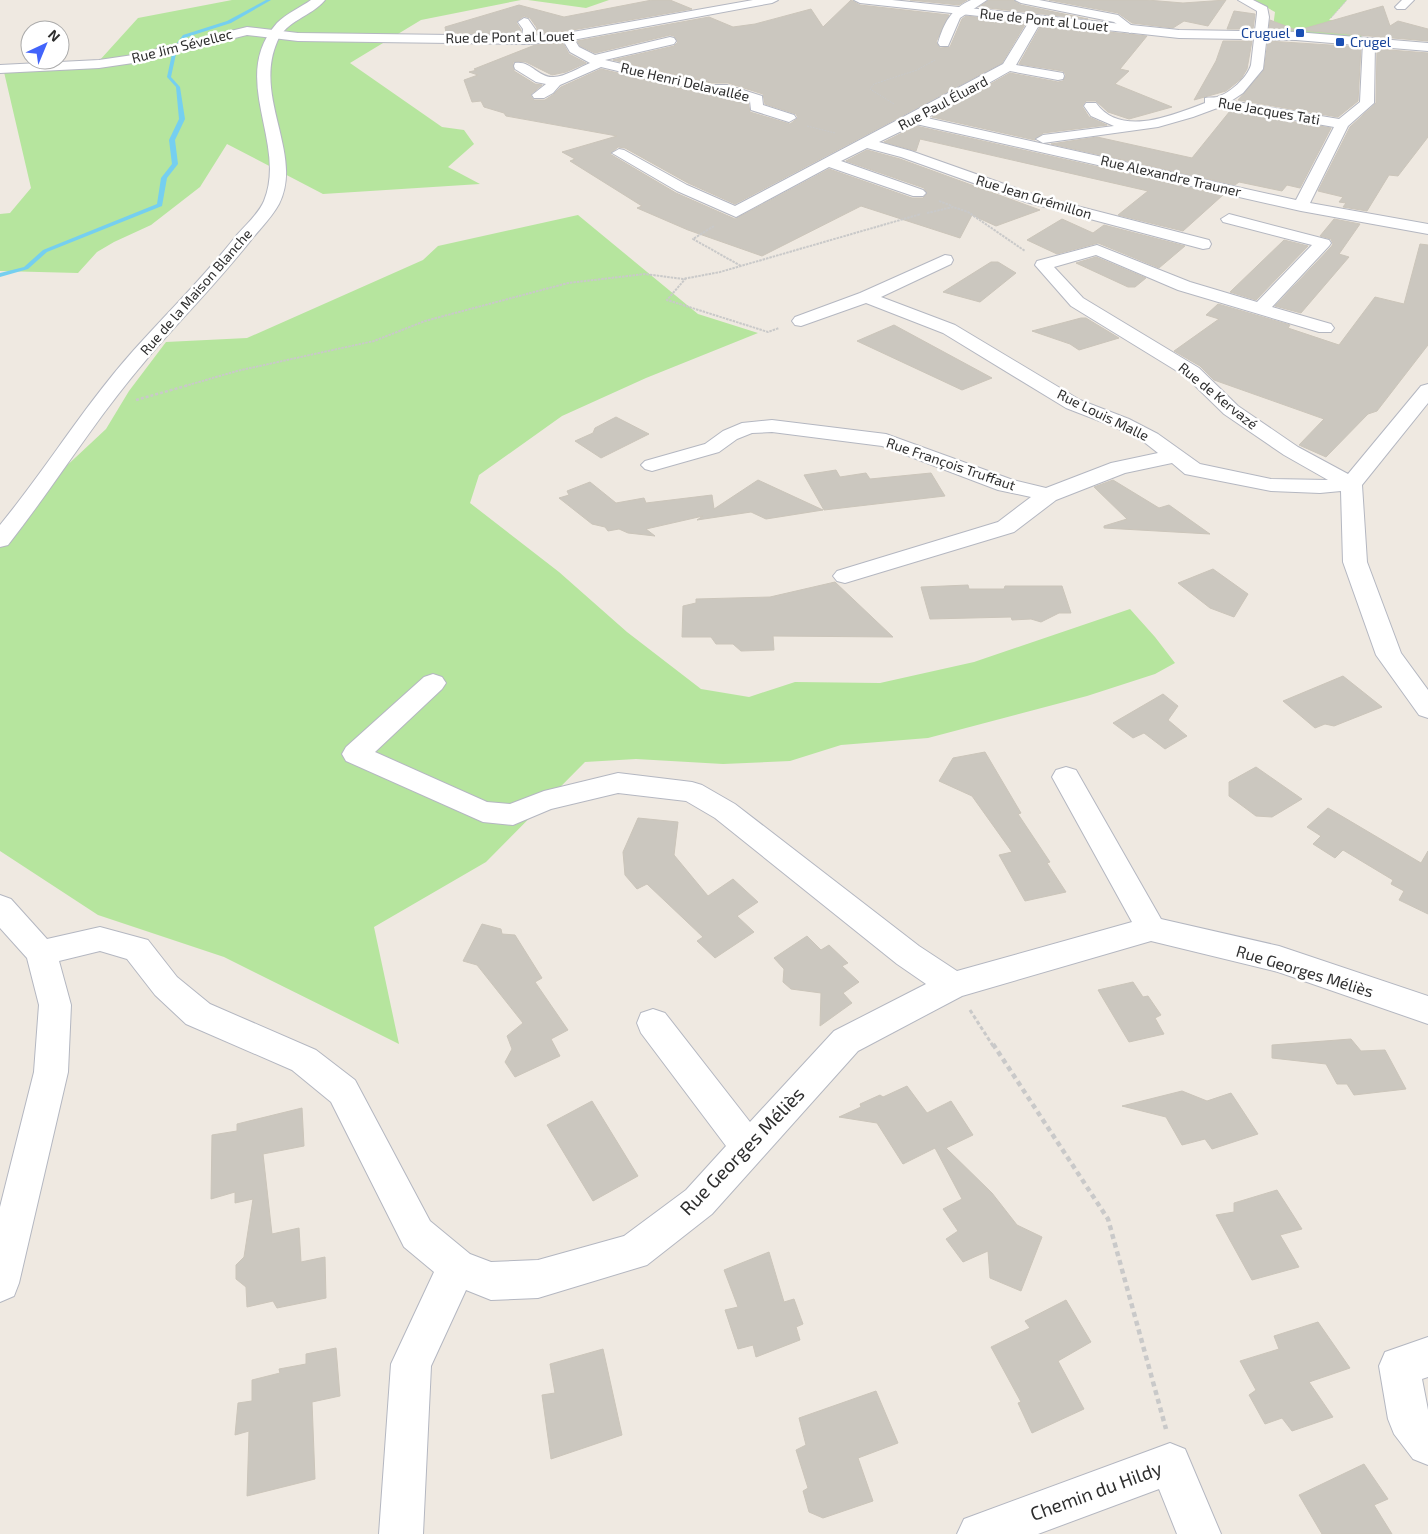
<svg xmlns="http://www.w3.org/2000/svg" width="1428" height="1534" font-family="'Exo 2',sans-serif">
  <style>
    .green { fill: #b6e59e }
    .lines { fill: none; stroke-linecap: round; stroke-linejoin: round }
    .stream { fill: #75cff0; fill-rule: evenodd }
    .building { fill: #cbc7bf; stroke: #cbc5ba }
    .street-casing { stroke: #b4b7c1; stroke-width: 2 }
    .secondary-casing { stroke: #b4b7c1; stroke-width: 2 }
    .path-far4 { stroke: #c9c9c9; stroke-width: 1; stroke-dasharray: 2 1; stroke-linecap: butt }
    .path-far3 { stroke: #c9c9c9; stroke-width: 2; stroke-dasharray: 2.5 1; stroke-linecap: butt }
    .path-far2 { stroke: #c9c9c9; stroke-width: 2.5; stroke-dasharray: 3 2; stroke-linecap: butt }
    .path-far1 { stroke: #c9c9c9; stroke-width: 3; stroke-dasharray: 4 2.5; stroke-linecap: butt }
    .path { stroke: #c9c9c9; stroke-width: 4.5; stroke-dasharray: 5 4; stroke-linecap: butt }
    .street { fill: #fff; fill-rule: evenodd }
    .secondary { fill: #fff; fill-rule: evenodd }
    .transit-dot { fill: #1a4fb4; stroke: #fff; stroke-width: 2 }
    .labels { text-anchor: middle; stroke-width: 5; stroke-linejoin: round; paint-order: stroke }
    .far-street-label { font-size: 14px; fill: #2e2e2e; stroke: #fff }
    .far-transit-label { font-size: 14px; fill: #164399; stroke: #fff; text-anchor: end }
    .street-label { font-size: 16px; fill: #2e2e2e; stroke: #fff }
    .near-street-label { font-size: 19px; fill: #2e2e2e; stroke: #fff }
  </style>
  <rect width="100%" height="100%" fill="#efe9e1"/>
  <path class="green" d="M232 0H521L421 20 350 63 442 127 464 130 474 144 448 167 480 184 323 194 227 144 200 187 151 225 114 242 97 252 78 273 0 271V214L10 213 31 188 4 72 99 61 138 18Z
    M528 0H609L586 8Z
    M1254 0H1347L1329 20 1365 24 1361 38 1284 31 1273 27 1275 12Z
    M578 215 698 314 758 333 646 378 562 416 479 475 470 503 559 572 627 632 701 689 749 697 795 682 880 683 974 662 1130 609 1155 637 1175 663 1155 674 1087 696 928 738 841 745 790 761 723 764 636 759 585 762 486 862 374 927 399 1044 224 957 98 915 0 851V528L106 429 129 391 166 342 247 338 423 260 438 246Z"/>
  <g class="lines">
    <path class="stream" d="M266 0H271L231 23 187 37 181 44 177 43 183 35 227 21Z
      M174 53 176 54 171 77 180 87 185 119 175 140 178 164 167 178 162 206 47 252 28 269 0 277V273L24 267 43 250 157 204 161 178 172 164 169 140 179 119 176 87 167 77 172 54Z"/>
  </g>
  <path class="building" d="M652 0H670L692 9 567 31 536 34 537 28 530 18 524 16 516 22 521 30V34L446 33 445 27 519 5 564 17Z
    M851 0 860 5 949 15 936 42 940 48 950 47 962 19 966 16 1026 23 1002 63 735 204 688 183 625 148 618 147 610 154 676 193 735 219 829 169 912 198H923L927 194 924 188 846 161 867 150 900 159 1040 210 996 226 972 215 960 238 861 206 762 256 688 230 637 208 642 206 570 161 575 159 562 152 617 136 506 116 504 113 484 107 481 101 472 102 464 80 478 75 469 72 477 70 474 69 535 45 563 43 569 54 586 63 566 72 552 75 526 62H513L514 71 535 84 542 85 530 95 534 100H545L554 94 561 87 601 69 711 95H726L748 102 750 112 790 124 798 118 796 114 765 104 763 94 728 83H711L613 60 674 46 678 42 674 36 670 35 595 53 580 46 577 41 709 17 733 27 755 24 811 9 823 27Z
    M910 0H967L959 5Z
    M989 0H1013L1021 5 1088 19 979 7Z
    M1049 0H1147L1183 3 1226 0 1208 26 1184 21 1173 28 1132 23 1118 13Z
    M1383 6 1390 26 1398 21 1428 29V41L1299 30Z
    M1234 11 1255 14 1253 29H1227Z
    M1270 20 1296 30H1269Z
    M1041 25 1147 36 1120 69 1129 71 1115 84 1172 107 1129 119 1108 112 1096 101H1086L1082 106 1089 117 1107 125 1043 133 1035 140 932 117 1010 73 1058 82 1063 81 1066 75 1063 71 1019 64Z
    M1223 41H1252L1247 69 1241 79 1226 91 1194 100 1216 61Z
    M1268 41 1361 47 1358 101 1338 117 1238 100 1264 70Z
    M1377 49 1428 53V137L1398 176 1389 175 1367 211 1343 207 1346 203 1339 202 1343 197 1318 191 1350 127 1376 103Z
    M1230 111 1331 128 1300 188 1287 185 1282 191 1239 182 1235 185 1051 144 1097 137 1192 158Z
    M916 126 1223 195 1183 231 1118 215 1148 191 920 139 916 151 884 142Z
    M1062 219 1093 233 1104 225 1185 246 1159 268 1098 243 1057 254 1027 240Z
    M1334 219 1360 224 1339 254 1349 257 1301 313 1275 306 1331 247 1333 244 1331 239 1320 236Z
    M1284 240 1308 246 1256 300 1230 292Z
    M1420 244 1428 245V345L1377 411 1368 414 1326 457 1299 445 1324 419 1214 380 1200 366 1174 351 1219 319 1206 315 1218 304 1290 325 1288 328 1339 345 1375 297 1404 304Z
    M1096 257 1146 278 1135 287H1128L1076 263Z
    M991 262H998L1016 273 980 302 943 292Z
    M1081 318H1086L1119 338 1079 350 1070 344 1032 331Z
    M894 325 992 378 962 390 857 341Z
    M616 417 649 434 601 458 575 441 593 433 595 428Z
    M836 470 840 477 866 473 870 479 931 473 945 496 824 510 804 475Z
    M758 480 823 510 766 519 751 512 697 520 703 516 646 529 655 536 628 533 619 529 608 531 605 527 592 524 559 498 569 495 567 491 590 482 616 503 644 498 646 503 712 495 714 509Z
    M1113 480 1159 508 1169 505 1210 534 1104 528V526L1127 519 1094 487Z
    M1213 569 1248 594 1234 617 1210 608 1178 583Z
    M835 582 893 637 773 636 774 650 741 651 733 644H716L711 637H682L683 606 696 603V599L770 597Z
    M968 585 969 589H1004L1005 586H1062L1071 613H1059L1041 622 1031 619 1012 620 1011 617 930 619 921 587Z
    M1343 676 1382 707 1334 726 1325 724 1315 728 1283 701Z
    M1163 694 1178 706 1168 720 1187 736 1165 749 1144 733 1133 738 1113 723Z
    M985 752 1021 813 1018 814 1050 862 1047 863 1066 892 1025 901 999 855 1012 852 972 796 939 781 953 758Z
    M1256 767 1302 799 1272 817 1256 816 1229 796V782Z
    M1328 808 1421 863 1428 851V914L1399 900 1404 891 1391 884 1393 880 1343 850 1335 858 1313 844 1321 836 1307 827Z
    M638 818 678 822 674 855 708 896 733 879 758 902 737 916 754 932 715 958 697 941 703 937 647 884 637 889 625 875 623 852Z
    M482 924 501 929 502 934 515 935 542 978 535 982 568 1030 551 1039 560 1056 515 1077 505 1062 512 1049 507 1036 523 1023 477 965 463 961Z
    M807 936 821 950 829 945 848 963 842 966 859 982 843 993 852 1003 820 1026 821 993 791 989 783 982 784 969 774 958Z
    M1133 982 1143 997 1148 996 1161 1015 1155 1018 1164 1034 1129 1042 1098 990Z
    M1351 1039 1361 1051 1385 1050 1406 1089 1354 1095 1347 1084H1337L1326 1064 1272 1058V1045Z
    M907 1086 927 1113 951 1101 973 1135 946 1148 992 1193 1017 1225 1042 1237 1021 1291 990 1278 988 1251 963 1262 946 1239 958 1231 943 1209 962 1199 935 1148 903 1164 877 1123 839 1117 861 1107 860 1104 880 1095 883 1097Z
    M1182 1091 1207 1101 1231 1093 1258 1134 1212 1149 1205 1139 1182 1145 1166 1117 1122 1106Z
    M592 1101 638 1176 593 1201 547 1125Z
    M302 1108 304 1146 263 1154 272 1234 299 1228 301 1262 325 1257 326 1298 277 1308 273 1301 247 1307 246 1287 236 1279V1265L244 1257 253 1199 235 1203V1192L211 1199 212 1135 237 1131V1124Z
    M1277 1190 1302 1229 1280 1235 1299 1267 1252 1280 1216 1215 1234 1212V1203Z
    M769 1252 784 1302 794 1299 803 1324 796 1327 800 1340 756 1357 753 1345 738 1349 725 1310 738 1307 724 1270Z
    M1066 1300 1091 1342 1058 1361 1084 1409 1032 1433 1018 1403 1021 1402 991 1347 1030 1328 1025 1321Z
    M1318 1322 1350 1368 1309 1382 1333 1417 1292 1431 1282 1418 1265 1424 1249 1395 1256 1390 1240 1361 1279 1349 1274 1336Z
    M336 1348 340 1396 312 1402 315 1479 247 1496 249 1431 235 1435 238 1403 252 1401V1380L280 1373 279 1369 306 1364V1354Z
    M603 1349 622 1435 551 1459 542 1395 555 1393 550 1364Z
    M876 1391 898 1443 858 1458 873 1501 823 1518 809 1512 803 1491 808 1488 796 1450 806 1445 799 1418Z
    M1364 1464 1388 1499 1374 1505 1392 1534H1322L1299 1495Z"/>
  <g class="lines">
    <g class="street-casing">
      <path id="street" d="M311 0H325C311 17 286 20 277 42 253 98 304 154 279 204 272 217 260 229 251 240 218 282 181 319 146 360 96 418 56 484 8 545L0 547V525C46 469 84 406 133 351 167 313 204 277 236 236 245 226 259 213 264 201 288 143 228 78 277 23 286 14 301 7 311 0Z
        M971 0H987L960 18 948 46H940L938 43C944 23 951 9 971 0Z
        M1015 0H1039L1118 15 1136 29 1130 33 1114 22 1021 3Z
        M1238 0H1253L1267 7 1269 17 1263 69 1243 93 1231 101 1339 119 1360 102 1363 42 1365 39H1373L1375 42 1374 103 1348 126 1310 203 1428 224V234L1301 211 916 124 879 142 911 151 1038 196 1209 240 1211 244 1209 248 1203 249 1026 202 901 157 867 148 841 161 923 190 926 193 923 196H913L829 167 736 217 677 191 612 153 619 149 624 150 687 185 735 206 1003 64 1030 20 1036 16 1042 20 1016 65 1063 73 1064 76 1063 79 1058 80 1010 71 927 118 1296 200 1334 127 1220 107 1193 117 1158 127 1043 143 1036 139 1043 135 1114 126 1091 116 1084 106 1086 103H1096C1121 138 1173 115 1205 103V98C1209 97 1213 98 1217 97 1230 93 1247 78 1251 65L1257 13V11Z
        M1402 0H1414L1405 9H1397L1395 7Z
        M524 18 528 19 535 29 532 43 528 44 522 40 523 29 518 22Z
        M567 33 571 34 579 47 595 55 670 37 674 38 676 41 674 44 605 60 711 85H727L762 96 763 105 794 115 796 118 789 122 751 110 750 101 726 93H711L601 67 560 85 553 93 544 98H534L532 95 546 84 536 82 515 69 514 66 515 63C530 60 538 77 552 77 563 78 580 67 590 63L570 52 561 37Z
        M1229 214 1329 240 1331 243 1329 246 1272 307 1331 324 1334 328 1331 332H1319L1178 290 1096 255 1054 267 1083 298 1199 368 1238 406 1298 447 1348 474 1421 386 1428 384V403L1362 485 1367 562 1401 653 1428 690V718L1419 715 1376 655 1343 562 1341 491 1320 493 1271 491 1185 474 1172 463 1125 473 1056 500 1014 532 845 583 837 581 833 576 837 571 998 522 1031 497 998 490 882 446 772 432 752 433 737 439 719 452 659 469 652 471 645 469 641 465 645 461 705 444 723 431 742 423 772 420 886 434 1013 480 1046 488 1111 463 1158 453 1144 442 1115 427 1066 408 943 333 866 303 801 326 795 325 792 321 795 317 860 293 945 255 951 256 953 260 951 264 881 297 955 325 1080 400 1129 419 1158 434 1200 464 1271 479 1328 480 1284 455 1224 414 1185 376 1071 306 1035 265 1037 261 1097 245 1190 282 1257 302 1312 245 1223 222 1221 219Z
        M433 674 442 677 446 683 442 689 375 752 487 802 510 804 544 791 618 773 692 782 702 785 735 804 919 946 957 971 1132 922 1052 777 1056 770 1066 767 1076 770 1161 919 1279 946 1428 996V1024L1278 972 1151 941 962 996 858 1051 712 1214 647 1265 538 1298 491 1300 466 1290 431 1366 423 1534H379L391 1364 434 1272 404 1247 331 1102 292 1070 186 1024 155 995 127 959 100 951 59 961 71 1005 68 1072 19 1283 14 1296 0 1302V1207L34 1072 39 1005 27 958 0 928V895L11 899 47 939 100 927 148 940 177 977 210 1004 316 1050 355 1080 430 1221 470 1254 491 1262 538 1260 624 1236 686 1190 726 1146 641 1033 637 1023 641 1013 653 1009 665 1013 750 1122 834 1031 926 984 897 964 715 818 686 801 618 793 551 809 513 825 483 822 346 761 342 754 346 747 424 677Z
        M1428 1337V1377L1422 1379 1428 1410V1465L1413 1459 1394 1434 1388 1419 1379 1366 1385 1352Z
        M1170 1443 1185 1449 1221 1534H1177L1159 1489 1038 1534H957L964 1519Z"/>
    </g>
    <g class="secondary-casing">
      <path id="secondary" d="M753 0H778L772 3 567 41 528 44 298 41 247 35 133 63 99 68 0 73V65L99 60 133 55 247 27 298 33 528 36 567 33Z
        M854 0H892L1179 30 1296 32 1428 43V51L1296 40 1179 38 860 3Z"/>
    </g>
    <path class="path-far4" d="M1331 18 1347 0
      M894 104 870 89 874 84 917 70 935 60
      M807 126 835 133"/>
    <path class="path-far3" d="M939 201 952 206
      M927 213 953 207 968 212 1025 251
      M714 226 693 239 741 266
      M686 278 667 300 768 332 779 328
      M185 386 237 371 374 341 425 321 568 283 645 274 683 279 720 272 921 214"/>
    <path class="path-far2" d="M136 400 189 385"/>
    <path class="path-far1" d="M970 1010 993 1046"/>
    <path class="path" d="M993 1044 1108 1219 1166 1429"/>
    <use href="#street" class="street"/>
    <use href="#secondary" class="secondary"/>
  </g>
  <g class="transit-dot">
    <rect x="1295" y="28" width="10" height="10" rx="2.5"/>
    <rect x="1335" y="37" width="10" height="10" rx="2.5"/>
  </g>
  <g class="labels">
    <g class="far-street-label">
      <text transform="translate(1044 20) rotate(6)" y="5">Rue de Pont al Louet</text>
      <text transform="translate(510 37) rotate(-1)" y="5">Rue de Pont al Louet</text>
      <text transform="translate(182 46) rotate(-14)" y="5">Rue Jim Sévellec</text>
      <text transform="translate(685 82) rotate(13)" y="5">Rue Henri Delavallée</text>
      <text transform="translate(943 103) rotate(-28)" y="5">Rue Paul Éluard</text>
      <text transform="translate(1269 111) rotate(10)" y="5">Rue Jacques Tati</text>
      <text transform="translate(1171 176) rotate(13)" y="5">Rue Alexandre Trauner</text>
      <text transform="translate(1034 197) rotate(17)" y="5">Rue Jean Grémillon</text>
      <text transform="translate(196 292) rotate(-49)" y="5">Rue de la Maison Blanche</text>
      <text transform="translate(1218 396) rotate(39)" y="5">Rue de Kervazé</text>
      <text transform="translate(1103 415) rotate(26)" y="5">Rue Louis Malle</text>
      <text transform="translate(951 464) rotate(19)" y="5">Rue François Truffaut</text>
    </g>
    <g class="far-transit-label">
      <text x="1290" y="38">Cruguel</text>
      <text x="1350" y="47" text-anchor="start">Crugel</text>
    </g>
    <g class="street-label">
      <text transform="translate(1305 971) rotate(17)" y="6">Rue Georges Méliès</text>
    </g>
    <g class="near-street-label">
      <text transform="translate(742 1151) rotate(-46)" y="7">Rue Georges Méliès</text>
      <text transform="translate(1096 1491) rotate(-20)" y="7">Chemin du Hildy</text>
    </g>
  </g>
  <g transform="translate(45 45) rotate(44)"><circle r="24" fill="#ffffff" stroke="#ababab"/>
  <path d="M0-4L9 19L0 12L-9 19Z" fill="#4264fb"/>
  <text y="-8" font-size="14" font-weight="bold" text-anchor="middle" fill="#2e2e2e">N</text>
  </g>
</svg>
